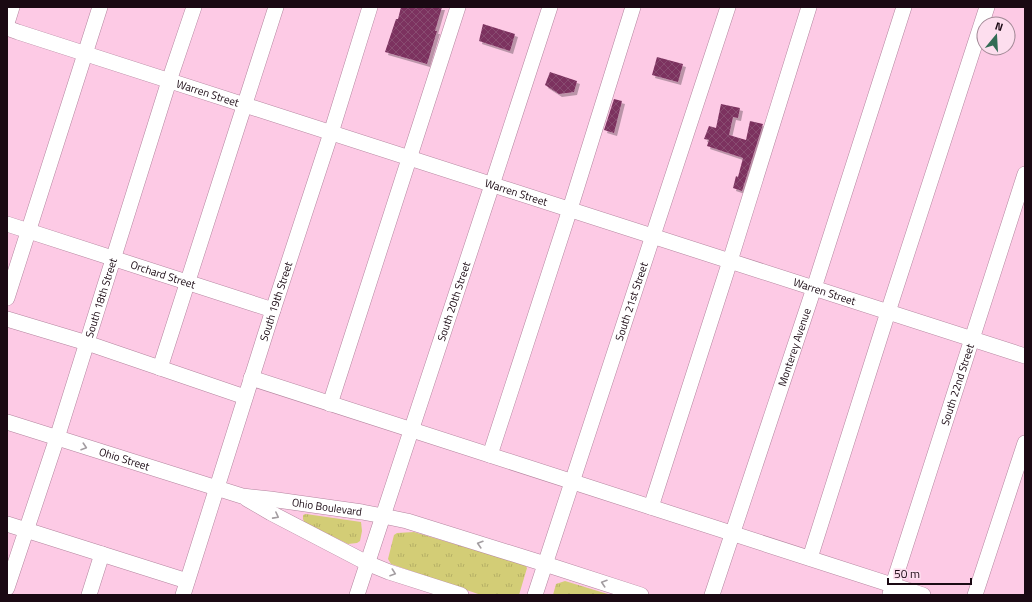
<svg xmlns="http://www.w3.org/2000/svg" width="1032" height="602" font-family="'Titillium Web',sans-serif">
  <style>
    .grass { fill: url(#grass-tufts) }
    .building { fill: url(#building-cross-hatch); filter: url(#shadow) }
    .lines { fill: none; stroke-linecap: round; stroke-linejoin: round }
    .minor-casing { stroke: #b4859f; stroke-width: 16 }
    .minor { stroke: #fff; stroke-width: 15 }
    .oneway { stroke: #a39da1 }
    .labels { text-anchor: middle; stroke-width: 4; stroke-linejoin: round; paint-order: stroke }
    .street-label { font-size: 11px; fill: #1a0913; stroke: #fddeee }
  </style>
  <defs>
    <pattern id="grass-tufts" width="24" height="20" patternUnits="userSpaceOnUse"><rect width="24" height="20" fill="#d3cd76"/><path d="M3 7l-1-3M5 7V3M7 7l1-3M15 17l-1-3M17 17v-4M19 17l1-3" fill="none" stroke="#b5af65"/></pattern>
    <pattern id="building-cross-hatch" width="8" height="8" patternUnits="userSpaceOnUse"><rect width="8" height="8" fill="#7b305e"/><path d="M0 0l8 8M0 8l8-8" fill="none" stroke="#884b70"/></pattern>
    <filter id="shadow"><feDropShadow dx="3" dy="3" stdDeviation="0" flood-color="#0004"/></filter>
  </defs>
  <rect width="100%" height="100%" fill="#fdcae5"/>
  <path class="grass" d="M306 514 361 522 362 531 360 541 357 543 348 544 304 522 303 519V515Z
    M414 532 525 565 527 568 519 595H481L391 564 388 559 394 535 397 533Z
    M565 581 611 595H553L556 584Z"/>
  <path class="building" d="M401 7H442L435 31H437L427 64 385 52 396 19H398Z
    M483 24 515 34 510 51 479 41Z
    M657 57 683 64 678 82 652 75Z
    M550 72 577 81 574 92 559 94 545 85Z
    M614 99 622 101 614 133 604 130Z
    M721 104 740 108 738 118 733 117 729 135 746 140 750 121 763 124 742 191 733 188 736 176 738 177 743 158 707 146 709 140 704 139 709 126 716 128Z"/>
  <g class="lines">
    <g class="minor-casing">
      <g id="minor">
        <path d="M7 23 12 7"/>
        <path id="s1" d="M7 28 18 32 1025 356"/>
        <path id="s2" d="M7 224 273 310"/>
        <path d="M7 298 100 7"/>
        <path d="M7 319 87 343 245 397"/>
        <path d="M160 368 276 7"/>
        <path d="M251 378 923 595"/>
        <path d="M330 404 458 7"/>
        <path id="s3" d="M7 422 242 496 270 499 362 512 383 516 407 521 545 564 641 595"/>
        <path d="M490 455 570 209 633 7"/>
        <path d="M247 499 271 513 367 563 389 572 461 595"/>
        <path d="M651 507 730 261 809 7"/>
        <path d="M7 524 187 581"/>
        <path d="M810 558 888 312 987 7"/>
        <path id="s4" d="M7 588 57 438 169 81 194 7"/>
        <path id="s5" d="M890 594 1025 174"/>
        <path d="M89 595 102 554"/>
        <path id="s6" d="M183 595 273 310 331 133 370 7"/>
        <path id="s7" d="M357 595 383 516 492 185 550 7"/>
        <path id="s8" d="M535 595 728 7"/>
        <path id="s9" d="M712 595 814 288 904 7"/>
        <path d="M975 595 1025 443"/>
      </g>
    </g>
    <use href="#minor" class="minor"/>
  </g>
  <defs><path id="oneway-chevron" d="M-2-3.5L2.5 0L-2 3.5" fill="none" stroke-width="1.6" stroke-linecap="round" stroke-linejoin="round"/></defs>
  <g class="oneway">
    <use href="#oneway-chevron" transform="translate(84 447) rotate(18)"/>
    <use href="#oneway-chevron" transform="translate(276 516) rotate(28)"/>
    <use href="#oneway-chevron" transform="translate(480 544) rotate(-163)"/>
    <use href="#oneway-chevron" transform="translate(393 573) rotate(19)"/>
    <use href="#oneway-chevron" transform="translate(604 583) rotate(-162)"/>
  </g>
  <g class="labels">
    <g class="street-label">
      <text dy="4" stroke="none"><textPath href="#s1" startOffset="211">Warren Street</textPath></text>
      <text dy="4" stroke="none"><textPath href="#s1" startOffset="535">Warren Street</textPath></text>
      <text dy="4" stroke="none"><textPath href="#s2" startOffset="164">Orchard Street</textPath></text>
      <text dy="4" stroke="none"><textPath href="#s1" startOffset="859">Warren Street</textPath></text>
      <text dy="4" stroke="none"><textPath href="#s4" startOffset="305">South 18th Street</textPath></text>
      <text dy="4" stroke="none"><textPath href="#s6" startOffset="308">South 19th Street</textPath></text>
      <text dy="4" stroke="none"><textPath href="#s7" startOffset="309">South 20th Street</textPath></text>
      <text dy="4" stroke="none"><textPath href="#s8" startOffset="309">South 21st Street</textPath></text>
      <text dy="4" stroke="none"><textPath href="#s9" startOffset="261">Monterey Avenue</textPath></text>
      <text dy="4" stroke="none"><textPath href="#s5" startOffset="220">South 22nd Street</textPath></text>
      <text dy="4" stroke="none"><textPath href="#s3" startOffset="123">Ohio Street</textPath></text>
      <text dy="4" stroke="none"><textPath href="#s3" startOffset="332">Ohio Boulevard</textPath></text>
    </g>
  </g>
  <rect width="1032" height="602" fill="none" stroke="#1a0913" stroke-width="16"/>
  <g transform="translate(996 36) rotate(18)"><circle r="19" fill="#fddeee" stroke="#a28996"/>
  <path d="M0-3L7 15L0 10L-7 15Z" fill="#336c55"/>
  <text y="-6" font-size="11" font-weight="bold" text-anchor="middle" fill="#1a0913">N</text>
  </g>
  <path d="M888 578v6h83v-6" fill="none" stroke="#1a0913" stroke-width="2"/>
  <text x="894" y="578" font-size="12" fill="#1a0913" stroke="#fddeee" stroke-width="3" paint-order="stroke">50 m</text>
</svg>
